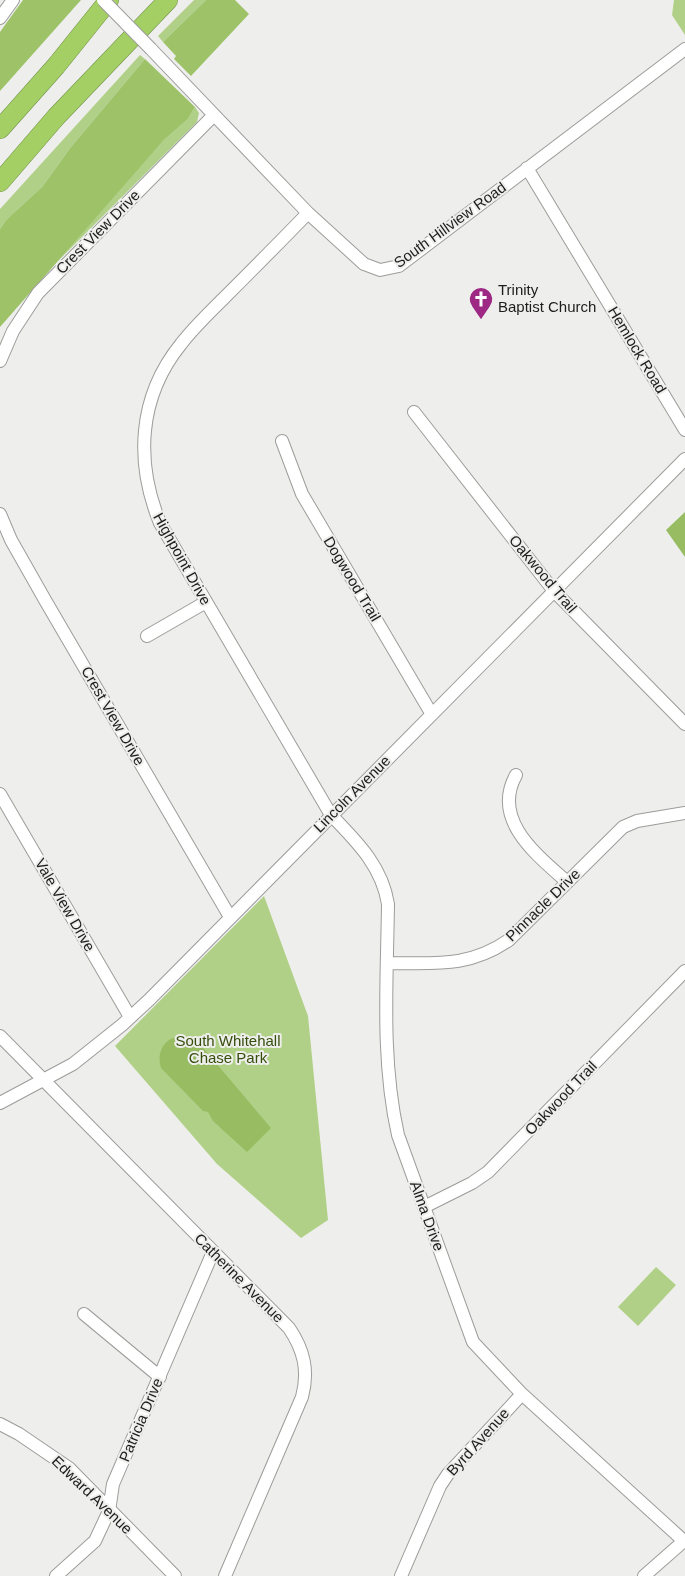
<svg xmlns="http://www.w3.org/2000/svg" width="685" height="1576" font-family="Helvetica,sans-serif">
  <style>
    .green { fill: #b1d087 }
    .forest { fill: #9dc268 }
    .water { fill: #97bc62 }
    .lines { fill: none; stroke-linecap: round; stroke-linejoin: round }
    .minor-casing { stroke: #9c9d9a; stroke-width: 14 }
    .highway-casing { stroke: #74914b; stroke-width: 20 }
    .minor { stroke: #fff; stroke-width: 12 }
    .highway { stroke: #a3cf64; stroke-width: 19 }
    .minor-bridge-casing { stroke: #9c9d9a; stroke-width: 14; stroke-linecap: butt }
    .minor-bridge { stroke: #fff; stroke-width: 12 }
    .labels { text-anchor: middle; stroke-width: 4; stroke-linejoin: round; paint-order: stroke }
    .street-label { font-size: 15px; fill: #1c1d1c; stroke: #eeefec }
    .poi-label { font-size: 15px; fill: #1c1d1c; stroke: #eeefec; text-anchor: start }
    .park-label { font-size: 15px; fill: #364e0c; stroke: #eeefec }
  </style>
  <rect width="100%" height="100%" fill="#eeefec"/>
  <path class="green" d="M194 0H206L163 42 158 36Z
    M674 0H685V35L672 15Z
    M140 55 145 59 71 147 42 187 7 219 0 229V209Z
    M195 107 199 113 197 122 48 271 164 140 188 119Z
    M264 896 308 1016 328 1220 301 1238 217 1164 115 1046Z
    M656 1267 676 1285 638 1326 618 1307Z"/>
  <path class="forest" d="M23 0H81L0 91V32Z
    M206 0H235L249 14 191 76 174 59 176 56 163 42Z
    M145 59 195 107 188 119 164 140 0 327V229L7 219 42 187 71 147Z"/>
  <path class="water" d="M685 512V557L666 530Z
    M173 1038 191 1039 199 1043 271 1128 247 1152 213 1121 208 1112 203 1111 161 1068C157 1056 161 1043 173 1038Z"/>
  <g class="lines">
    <g class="minor-casing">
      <path id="minor" d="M0 18 13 0
        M151 49 308 213 364 264 380 270 399 266 685 49
        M527 168 685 430
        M308 213C281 241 253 269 225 297 210 312 194 327 181 344 138 397 135 462 160 523L331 815C357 842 382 866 388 904 387 982 381 1060 398 1135L473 1342 522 1394 685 1542
        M0 361 13 331 38 293 214 115
        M414 412 554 591 685 724
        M282 441 302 494 431 713
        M0 514 11 540 45 600 230 917
        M147 636 206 602
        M516 775C491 820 537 855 567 882
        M0 794 130 1017
        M387 963C434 963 469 968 509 940L623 827 637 821 685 813
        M0 1036 289 1328C304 1350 309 1371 302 1397L225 1576
        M0 1103 73 1064 122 1025 149 1000 685 459
        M424 1207 472 1183 488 1172 685 971
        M84 1314 160 1377
        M0 1424 19 1434 69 1468 175 1576
        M56 1576 95 1541 109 1511 113 1484 213 1252
        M401 1576 440 1486 448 1474 522 1394
        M644 1576 685 1540"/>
    </g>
    <g class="highway-casing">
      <path id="highway" d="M0 129 56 66 109 0
        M0 182 56 117 168 0"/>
    </g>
    <use href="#minor" class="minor"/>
    <use href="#highway" class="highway"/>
    <g class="minor-bridge-casing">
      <path id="minor-bridge" d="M103 0 151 49"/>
    </g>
    <use href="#minor-bridge" class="minor-bridge"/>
  </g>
  <defs>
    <g id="church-pin" transform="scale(1.25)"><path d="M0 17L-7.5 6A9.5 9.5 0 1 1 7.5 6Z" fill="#9d2985" stroke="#eeefec"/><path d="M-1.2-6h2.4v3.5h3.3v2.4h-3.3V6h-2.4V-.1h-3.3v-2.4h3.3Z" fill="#fff"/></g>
  </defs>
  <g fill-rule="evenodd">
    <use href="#church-pin" x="481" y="299"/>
  </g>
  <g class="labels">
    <g class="street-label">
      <text transform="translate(450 225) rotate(-36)" y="5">South Hillview Road</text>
      <text transform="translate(98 232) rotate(-45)" y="5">Crest View Drive</text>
      <text transform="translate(637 350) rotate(59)" y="5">Hemlock Road</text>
      <text transform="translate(182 559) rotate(61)" y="5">Highpoint Drive</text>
      <text transform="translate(543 574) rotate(50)" y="5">Oakwood Trail</text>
      <text transform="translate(352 579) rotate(59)" y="5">Dogwood Trail</text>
      <text transform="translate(113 716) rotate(60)" y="5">Crest View Drive</text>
      <text transform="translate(352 794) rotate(-45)" y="5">Lincoln Avenue</text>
      <text transform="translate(65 905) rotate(60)" y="5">Vale View Drive</text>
      <text transform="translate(543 905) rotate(-44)" y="5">Pinnacle Drive</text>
      <text transform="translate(561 1098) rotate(-46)" y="5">Oakwood Trail</text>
      <text transform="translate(427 1216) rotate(70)" y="5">Alma Drive</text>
      <text transform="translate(239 1278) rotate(45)" y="5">Catherine Avenue</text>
      <text transform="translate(141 1420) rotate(-67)" y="5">Patricia Drive</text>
      <text transform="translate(478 1442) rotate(-48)" y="5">Byrd Avenue</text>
      <text transform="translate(92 1495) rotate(44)" y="5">Edward Avenue</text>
    </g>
    <g class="poi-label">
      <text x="498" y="295">Trinity<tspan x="498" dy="17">Baptist Church</tspan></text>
    </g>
    <g class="park-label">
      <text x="228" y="1046">South Whitehall<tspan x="228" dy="17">Chase Park</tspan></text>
    </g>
  </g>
</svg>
